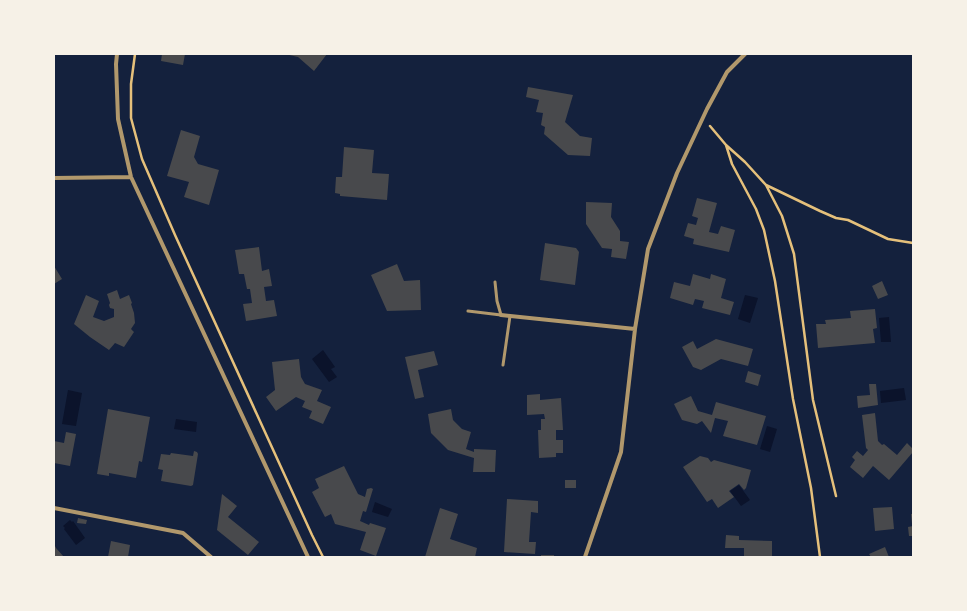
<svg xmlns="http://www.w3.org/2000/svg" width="967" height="611" font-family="'Roboto Condensed',sans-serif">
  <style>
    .water { fill: #0b132b }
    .building { fill: #48494c }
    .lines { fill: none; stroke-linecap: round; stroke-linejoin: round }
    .path { stroke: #e5c07b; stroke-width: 2.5 }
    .service { stroke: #b1986c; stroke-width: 3 }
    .minor { stroke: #b1986c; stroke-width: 4 }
  </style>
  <rect width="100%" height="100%" fill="#14213d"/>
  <path class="water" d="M745 295 758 298 750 323 738 319Z
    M889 317 891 342H881L879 318Z
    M323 350 335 367 331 369 337 377 329 382 312 359Z
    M904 388 906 400 881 403 880 391Z
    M68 390 82 393 76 426 62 424Z
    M176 419 197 422 196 432 174 429Z
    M767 426 777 429 770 452 760 449Z
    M739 485 750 500 741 506 730 491Z
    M375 502 392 509 388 517 372 512Z
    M70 520 72 522 73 521 85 538 76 545 64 529 65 528 63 526Z"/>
  <path class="building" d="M162 54H185L183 65 161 61Z
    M285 54H327L314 71 298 57Z
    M528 87 573 95 565 122 580 136 592 138 590 156 568 155 544 134 545 127 541 125 543 113 536 112 539 100 526 97Z
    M181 130 200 136 194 157 198 164 219 170 209 205 184 197 189 182 167 176Z
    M344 147 374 150 372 173 389 174 387 200 340 196V194L335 193 336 177H342Z
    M697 198 717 203 709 232 718 234 721 226 735 230 729 252 693 244 694 239 684 236 688 223 696 225 698 218 692 216Z
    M586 202 612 203 611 217 620 231V241L629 242 626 259 611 257 612 249 602 248 586 224Z
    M545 243 576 248 579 252 575 285 540 280Z
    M259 247 262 271 269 269 272 286 264 287 266 301 274 300 277 316 246 321 243 304 252 303 250 289H247L244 274H239L235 250Z
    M397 264 404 281 420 280 421 310 387 311 371 275Z
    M54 266 62 279 54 284Z
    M693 274 710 279 711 274 726 279 721 298 734 302 730 315 702 308 704 301 695 299 693 305 670 298 674 282 690 286Z
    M882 281 888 295 878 299 872 286Z
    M117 290 120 299 129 295 132 303 131 304 134 313 135 323 131 329 134 332 124 347 115 343 109 350 90 337 74 324 86 295 99 301 93 317 104 321 114 317V309L110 308 109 305 110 303 107 294Z
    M875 309 877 328 873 329 875 343 818 348 816 324H826L825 320 851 318 850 311Z
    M716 339 753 349 748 366 721 359 701 370 693 367 682 347 693 341 697 349Z
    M434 351 438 365 418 370 424 397 415 399 405 357Z
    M299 359 301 377 305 384 322 390 317 401 331 407 323 424 309 418 312 411 302 407 305 401 296 397 276 411 266 397 275 390 272 362Z
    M748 371 761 375 758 386 745 382Z
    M869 384H876L878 405 858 408 857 396 870 395Z
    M540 394V400L561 398 563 430H556V440H563V453H556V457L539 458 538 430H541V419H545L544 414 527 415V395Z
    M691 396 698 411 712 415 716 402 766 416 757 445 723 436 728 421 715 418 711 433 702 421 697 424 682 420 674 404Z
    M108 409 150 417 142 462 139 461 136 478 109 473V476L97 474Z
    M451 409 453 420 462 429 471 432 466 449 474 452V449L496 450 495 472H473L474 458 448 450 431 433 428 414Z
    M875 413 878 441 882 445 884 444 897 455 907 443 913 449V452L889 480 873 466 863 478 850 467 855 460 852 457 857 451 863 456 868 450 866 448 862 415Z
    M66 432 76 434 70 466 54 463V441L64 443Z
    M194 451 197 452 198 454 193 485 191 486 161 481 163 470 158 469 161 454 170 455 171 453 193 456Z
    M700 456 708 458 711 462 714 460 751 470 746 488 744 490 739 484 729 491 734 497 718 508 712 499 707 502 683 467Z
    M344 466 358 494 365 497 367 489 371 488 373 489 366 512 363 511 360 521 369 525 370 523 386 528 376 556 360 550 366 532 335 524 331 514 325 517 312 492 319 488 315 479Z
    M565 480H576V488H565Z
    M222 494 237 506 228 517 259 542 248 555 217 530Z
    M507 499 538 501V513L531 512 529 542H536L535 554 504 552Z
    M892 507 894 529 875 531 873 508Z
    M440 508 458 514 450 539 477 548 475 557H425Z
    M911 514H913V524H912Z
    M78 518 87 520 86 524 77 523Z
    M913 526V536H909L908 527Z
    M726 535 739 536V540L772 541V557H744V548H725Z
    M111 541 130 545 128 557H108Z
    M54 544 56 548 64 557H54Z
    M885 547 889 557H871L869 554Z
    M541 555H554V557H541Z"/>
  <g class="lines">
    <path class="path" d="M135 54 131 84V118L142 159 175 235 312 535 323 557
      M710 126 726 145 745 162 766 185 782 216 794 254 813 400 836 496
      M726 145 732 164 756 209 764 230 775 281 793 399 811 488 820 557
      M766 185 820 211 836 218 848 220 888 239 913 243"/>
    <path class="service" d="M468 311 501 315 497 301 495 282
      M503 365 510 316"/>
    <path class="minor" d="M117 54 116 64 118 119 131 177 308 557
      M54 178 131 177
      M501 315 635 329
      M54 508 183 533 211 557
      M585 557 621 452 635 329 648 249 677 173 707 109 727 72 745 54"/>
  </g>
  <rect width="967" height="611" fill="none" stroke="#f6f1e7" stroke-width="110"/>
</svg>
